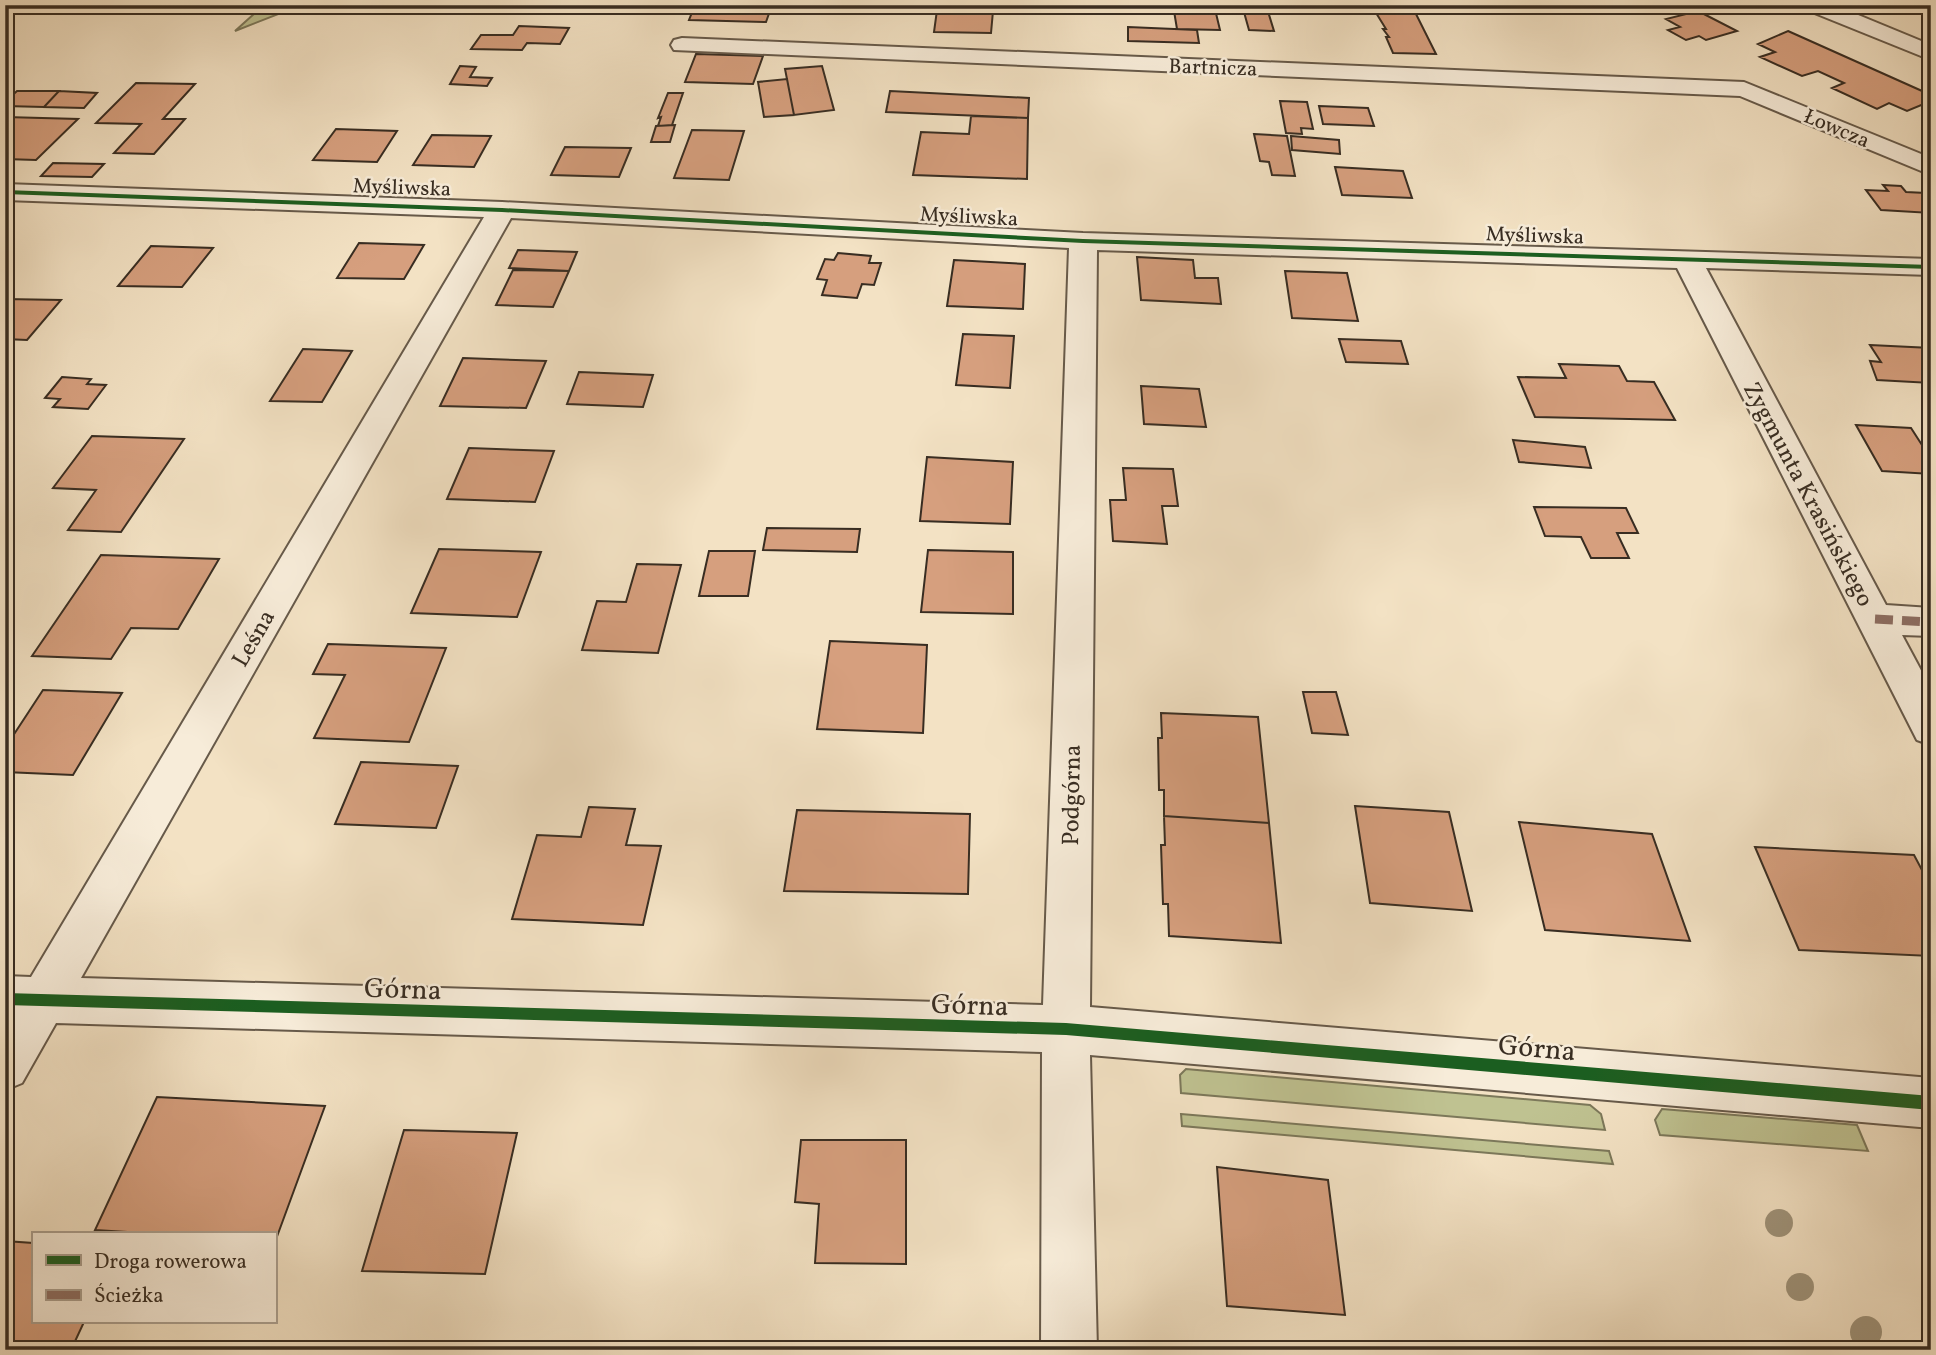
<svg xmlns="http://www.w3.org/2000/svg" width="1936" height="1355" font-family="Vollkorn,serif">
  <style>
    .green { fill: #bfc291; stroke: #7c785a; stroke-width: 2 }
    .building { fill: #d69f7e; stroke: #382d22; stroke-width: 2 }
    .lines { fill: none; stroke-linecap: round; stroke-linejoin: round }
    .minor-casing { stroke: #675a4a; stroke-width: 4 }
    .tertiary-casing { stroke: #675a4a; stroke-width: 4 }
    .minor { fill: #f7ecd9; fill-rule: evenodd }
    .tertiary { fill: #f7ecd9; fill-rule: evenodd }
    .quiet { stroke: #8d6e63; stroke-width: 9; stroke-dasharray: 18 9; stroke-linecap: butt }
    .cycleway-casing { stroke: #f7ecd9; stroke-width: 5 }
    .cycleway { fill: #1b5e20; fill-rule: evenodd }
    .tree { fill: #9f937a }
    .labels { text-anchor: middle; stroke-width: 5; stroke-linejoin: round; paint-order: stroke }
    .far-street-label { font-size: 21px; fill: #382d22; stroke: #f7ecd9 }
    .street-label { font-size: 24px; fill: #382d22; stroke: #f7ecd9 }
    .near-street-label { font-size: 28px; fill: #382d22; stroke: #f7ecd9 }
  </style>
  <rect width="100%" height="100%" fill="#f3e2c4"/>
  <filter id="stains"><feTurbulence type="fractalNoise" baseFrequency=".00286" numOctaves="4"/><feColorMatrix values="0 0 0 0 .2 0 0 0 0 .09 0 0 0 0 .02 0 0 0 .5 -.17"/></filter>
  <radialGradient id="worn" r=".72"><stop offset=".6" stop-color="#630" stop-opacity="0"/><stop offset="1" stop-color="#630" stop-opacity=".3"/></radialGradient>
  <path class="green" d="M264 5H371L354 11 291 9 235 31Z
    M1186 1069 1590 1105 1601 1114 1605 1130 1181 1093 1180 1075Z
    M1662 1109 1857 1125 1868 1151 1660 1135 1655 1120Z
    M1181 1114 1609 1151 1613 1164 1182 1126Z"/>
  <path class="building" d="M695 5H772L766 22 689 20Z
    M1016 5H1059V13L1016 11Z
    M1173 5H1214L1220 30 1177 29Z
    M1242 5H1266L1274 31 1249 30Z
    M1372 5H1412L1413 8H1373Z
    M1373 8H1413L1436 54 1393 53 1386 37H1389L1383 29H1386Z
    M937 10 993 11 991 33 934 32Z
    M1698 11 1737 31 1706 40 1699 36 1686 40 1668 30 1680 27 1666 19Z
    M519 26 569 28 560 44 527 43 522 50 471 49 481 35H513Z
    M1128 27 1197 30 1199 43 1128 41Z
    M1788 31 1931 95V101L1907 111 1889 103 1877 109 1832 88 1844 83 1818 71 1802 76 1760 57 1775 52 1758 44Z
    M696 54 763 56 753 84 685 82Z
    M460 66 476 67 470 77 492 78 487 86 450 84Z
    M822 66 834 110 794 115 785 69Z
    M787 79 794 115 764 117 758 82Z
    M136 83 195 84 163 119H185L154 154 114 153 141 124 96 123Z
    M17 91H59L44 107 5 106V102Z
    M59 91 97 93 84 108 44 107Z
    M890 91 1029 98 1028 118 886 112Z
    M668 93H683L672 125 658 126 661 117 658 118Z
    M1280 101 1307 102 1313 129 1301 128 1302 134 1286 133Z
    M1319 106 1368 108 1374 126 1323 124Z
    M971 116 1028 118 1027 179 913 175 921 132 969 134Z
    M5 117 78 119 36 160 5 159Z
    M675 125 670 142H651L656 126Z
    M336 129 397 131 377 162 313 160Z
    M692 130 744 131 729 180 674 178Z
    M1254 134 1287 136 1295 176 1272 175 1269 162 1260 161Z
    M432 135 491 136 474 167 413 165Z
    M1291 136 1339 140 1340 154 1292 150Z
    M565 147 631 148 619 177 551 175Z
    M53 163 104 164 92 177 41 176Z
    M1335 167 1403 171 1412 198 1342 195Z
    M1883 185 1901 186 1906 192 1926 193 1931 199V213L1881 210 1866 190 1888 191Z
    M359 243 424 245 404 279 337 278Z
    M151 246 213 248 182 287 118 286Z
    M518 250 577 252 569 271 509 268Z
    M838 253 871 256 869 263H881L874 285 862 284 857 298 822 295 827 280 817 279 825 259 834 260Z
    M1137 257 1193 260 1195 278H1218L1221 304 1141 300Z
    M954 260 1025 264 1023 309 947 306Z
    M513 270 569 271 553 307 496 305Z
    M1285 271 1347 273 1358 321 1292 318Z
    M5 299 61 300 27 340 5 339Z
    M963 334 1014 336 1010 388 956 385Z
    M1339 339 1401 341 1408 364 1346 362Z
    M1870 345 1931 348V383L1877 380 1870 361 1881 362Z
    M303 349 352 351 322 402 270 401Z
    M463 358 546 361 526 408 440 406Z
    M1559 364 1619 366 1627 381 1654 382 1675 420 1535 417 1518 377 1566 378Z
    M579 372 653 375 643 407 567 404Z
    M62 377 91 379 87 384 106 385 88 409 53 407 60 399 45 398Z
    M1141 386 1199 389 1206 427 1144 424Z
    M1856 425 1911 428 1931 459V474L1882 471Z
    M92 436 184 439 121 532 68 530 96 490 53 488Z
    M1513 440 1585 447 1591 468 1519 462Z
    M469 448 554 451 535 502 447 499Z
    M927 457 1013 462 1010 524 920 521Z
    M1123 468 1173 469 1178 506H1162L1167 544 1113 541 1110 500H1126Z
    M1534 507 1626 508 1638 533H1617L1629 558H1591L1581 537 1545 536Z
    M767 528 860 529 857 552 763 550Z
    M439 549 541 552 517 617 411 613Z
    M928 550 1013 552V614L921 612Z
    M709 551H755L748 596H699Z
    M101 555 219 559 178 629 131 628 111 659 32 656Z
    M637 564 681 565 658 653 582 650 597 601 626 602Z
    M830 641 927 645 923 733 817 729Z
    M328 644 446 648 409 742 314 738 345 675 313 674Z
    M43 690 122 693 73 775 5 772V748Z
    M1303 692H1336L1348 735 1312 733Z
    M1161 713 1258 717 1269 823 1164 816V790H1159L1158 738H1162Z
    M361 762 458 766 436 828 335 824Z
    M1355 806 1449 812 1472 911 1370 903Z
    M589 807 635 809 626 845 661 846 643 925 512 919 537 835 581 837Z
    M797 810 970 814 968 894 784 891Z
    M1164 816 1269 823 1281 943 1169 936 1168 904H1163L1161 845H1165Z
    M1519 822 1652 834 1690 941 1545 930Z
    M1755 847 1914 855 1931 887V956L1799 950Z
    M157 1097 325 1106 275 1242V1234H160L95 1230Z
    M404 1130 517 1133 485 1274 362 1271Z
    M801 1140H906V1264L815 1263 819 1204 795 1202Z
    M1217 1167 1328 1180 1345 1315 1227 1306Z
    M5 1241 33 1243V1322H84L71 1350H5Z"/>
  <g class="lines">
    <g class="minor-casing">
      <path id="minor" d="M682 38 1744 82 1931 158V175L1740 96 674 50 671 45 674 40Z
        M5 184 502 202 1083 233 1931 259V275L1706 268 1886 605 1931 608V636L1902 635 1931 689V745L1917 740 1677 268 1097 250 1090 1007 1931 1078V1128L1090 1055 1097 1350H1041L1042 1052 56 1023 22 1083 5 1090V976L31 977 484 217 5 200ZM511 218 1069 248 1043 1005 81 978Z"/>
    </g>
    <g class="tertiary-casing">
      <path id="tertiary" d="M1804 5H1834L1931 45V60L1807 10Z"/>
    </g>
    <use href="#minor" class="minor"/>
    <use href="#tertiary" class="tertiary"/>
    <path class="quiet" d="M1875 619 1931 622"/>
    <g class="cycleway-casing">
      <path id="cycleway" d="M5 190 502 208 1083 239 1931 265V269L1083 243 502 212 5 194Z
        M5 993 1066 1023 1931 1096V1110L1066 1035 5 1005Z"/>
    </g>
    <use href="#cycleway" class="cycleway"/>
  </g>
  <g class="tree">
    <circle cx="1779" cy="1223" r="14"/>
    <circle cx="1800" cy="1287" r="14"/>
    <circle cx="1866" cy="1332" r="16"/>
  </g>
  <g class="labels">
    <g class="far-street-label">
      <text transform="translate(1213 67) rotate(2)" y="7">Bartnicza</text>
      <text transform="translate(1837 128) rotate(23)" y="7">Łowcza</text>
      <text transform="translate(402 187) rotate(2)" y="7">Myśliwska</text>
      <text transform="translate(969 216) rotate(3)" y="7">Myśliwska</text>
      <text transform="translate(1535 235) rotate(2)" y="7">Myśliwska</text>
    </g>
    <g class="street-label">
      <text transform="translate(1809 494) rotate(62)" y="8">Zygmunta Krasińskiego</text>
      <text transform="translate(253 638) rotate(-60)" y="8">Leśna</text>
      <text transform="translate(1071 795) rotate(-89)" y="8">Podgórna</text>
    </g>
    <g class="near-street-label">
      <text transform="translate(403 988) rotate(2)" y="10">Górna</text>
      <text transform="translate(970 1004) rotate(2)" y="10">Górna</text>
      <text transform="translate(1537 1047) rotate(5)" y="10">Górna</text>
    </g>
  </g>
  <rect width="1936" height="1355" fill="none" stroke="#f3e2c4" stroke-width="28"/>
  <rect x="7" y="7" width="1922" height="1341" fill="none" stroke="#382d22" stroke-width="3.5"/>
  <rect x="14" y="14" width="1908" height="1327" fill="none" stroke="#382d22" stroke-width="2"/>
  <rect x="32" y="1232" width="245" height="91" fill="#f7ecd9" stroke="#aba090" stroke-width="2"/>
  <rect x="46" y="1255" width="35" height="10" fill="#1b5e20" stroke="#aba090" stroke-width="2"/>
  <text x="94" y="1268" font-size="21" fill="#382d22">Droga rowerowa</text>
  <rect x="46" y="1290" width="35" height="10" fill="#8d6e63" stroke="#aba090" stroke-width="2"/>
  <text x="94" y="1302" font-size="21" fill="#382d22">Ścieżka</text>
  <rect width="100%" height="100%" filter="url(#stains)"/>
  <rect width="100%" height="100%" fill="url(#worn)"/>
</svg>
